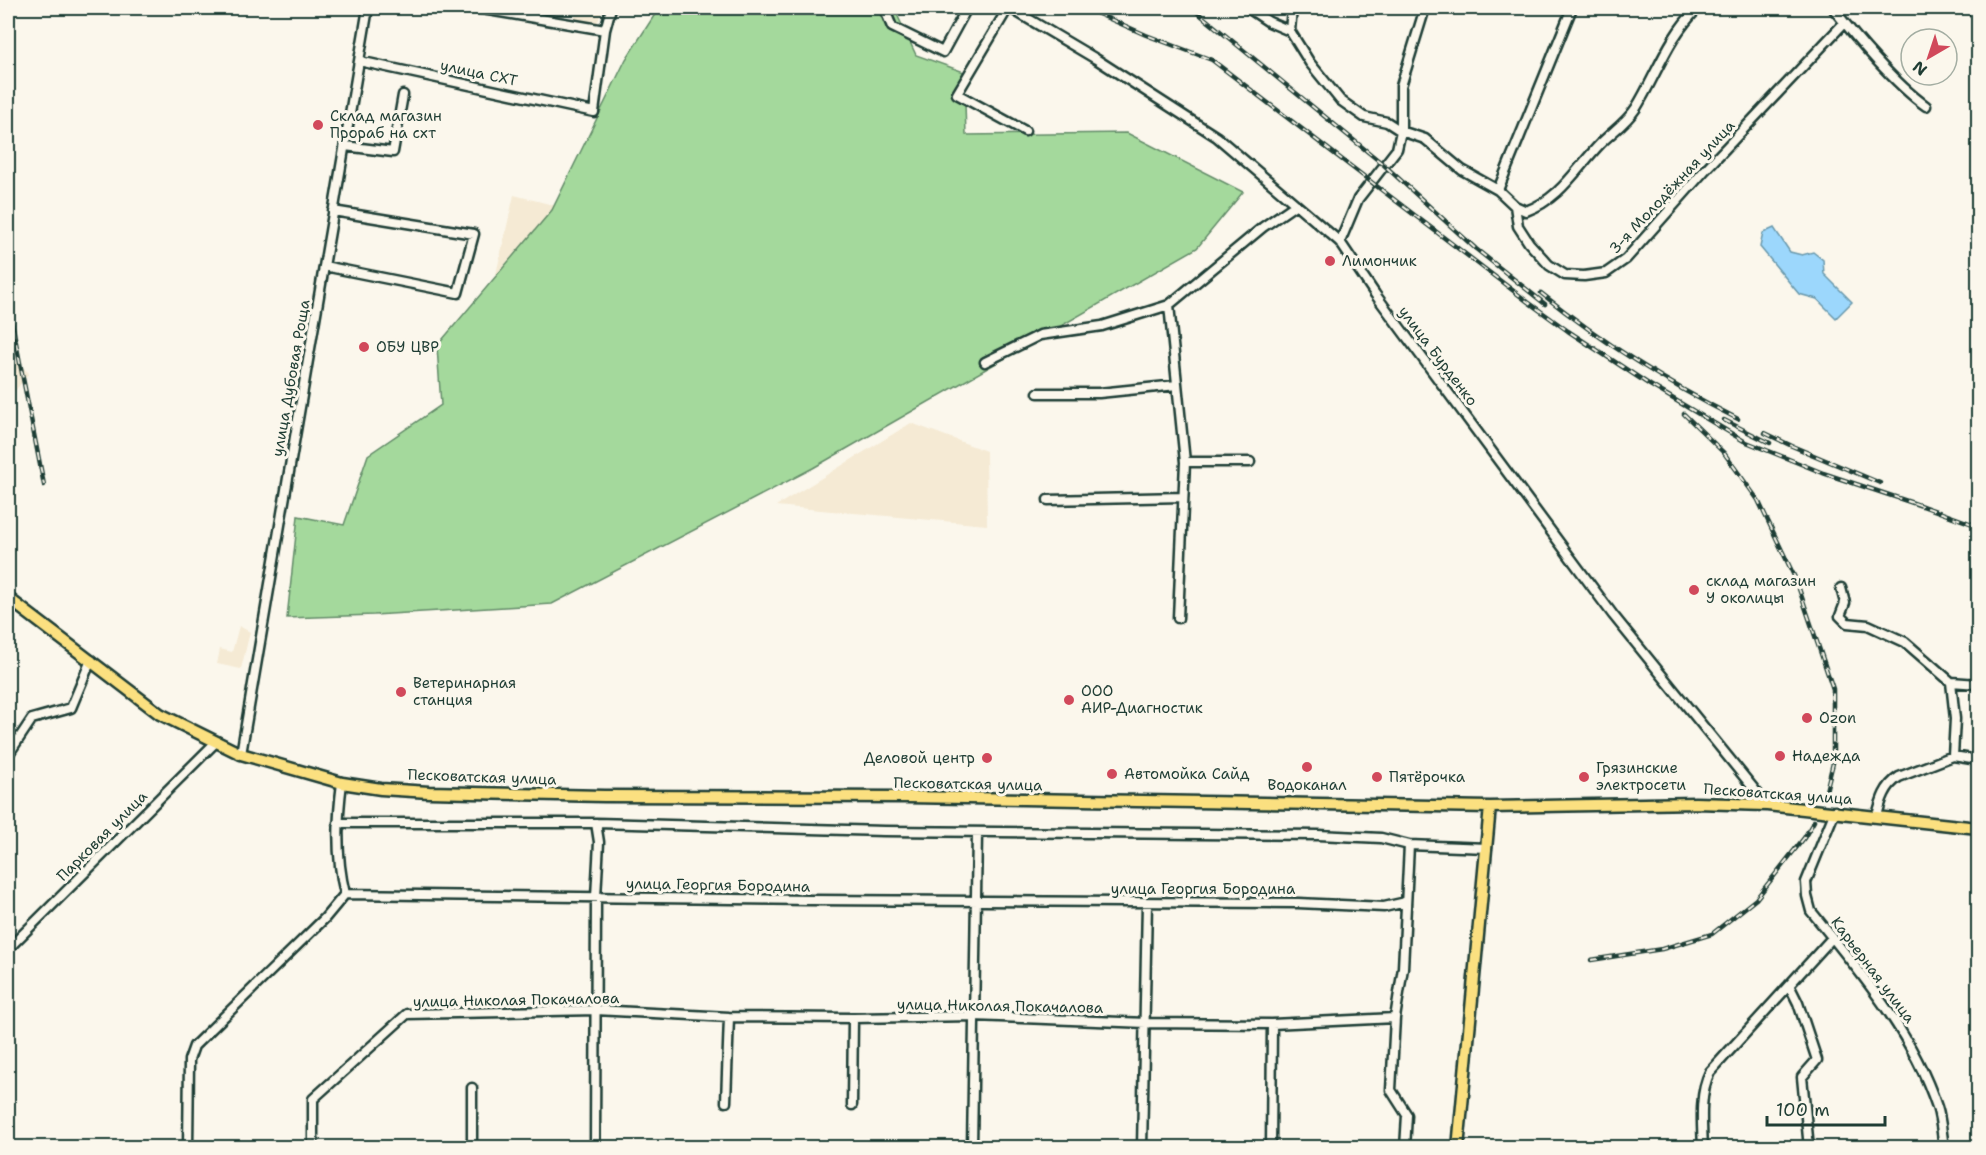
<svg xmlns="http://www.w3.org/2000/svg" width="1986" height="1155" font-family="'Shantell Sans',sans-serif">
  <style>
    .built { fill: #f5ead4 }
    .green { fill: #a4d99c; stroke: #628b68; stroke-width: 1.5 }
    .water { fill: #9cd7fc; stroke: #6a99ac; stroke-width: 1.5 }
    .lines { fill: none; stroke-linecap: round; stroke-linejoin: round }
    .minor-casing { stroke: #1f3d34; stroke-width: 13 }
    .major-casing { stroke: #1f3d34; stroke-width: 15 }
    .minor { stroke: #fbf7ec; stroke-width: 8 }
    .major { stroke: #fbe080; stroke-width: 10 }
    .rail-casing { stroke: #1f3d34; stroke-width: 4.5 }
    .rail { stroke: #fbf7ec; stroke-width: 2; stroke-dasharray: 7; stroke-linecap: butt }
    .poi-dot { fill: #d1495b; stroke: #fbf7ec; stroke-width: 2 }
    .labels { text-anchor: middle; stroke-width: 6; stroke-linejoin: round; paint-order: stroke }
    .street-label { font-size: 15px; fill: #1f3d34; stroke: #fbf7ec }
    .poi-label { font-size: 15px; fill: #1f3d34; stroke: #fbf7ec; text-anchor: start }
  </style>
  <rect width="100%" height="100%" fill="#fbf7ec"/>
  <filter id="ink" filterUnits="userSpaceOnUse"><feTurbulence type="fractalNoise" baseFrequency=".0167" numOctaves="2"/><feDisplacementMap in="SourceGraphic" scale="12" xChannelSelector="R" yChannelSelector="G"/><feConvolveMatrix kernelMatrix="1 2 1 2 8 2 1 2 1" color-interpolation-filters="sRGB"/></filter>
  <g filter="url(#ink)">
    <path class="built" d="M579 8H603L597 24 574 19Z
      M514 195 557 206 474 371Z
      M8 354 29 373 8 400Z
      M911 423 986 451 987 525 776 506Z
      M239 626 250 632 241 669 217 664 220 649 232 652Z"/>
    <path class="green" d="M659 8H894L916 55 964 72 966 135 1127 133 1243 192 1197 248 813 468 552 604 374 615 287 618 298 516 344 525 368 455 441 405 437 346 552 210 626 59Z"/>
    <path class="water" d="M1774 228 1790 252 1802 255 1813 252 1823 260 1824 274 1852 302 1836 318 1817 299 1799 294 1760 247 1763 233Z"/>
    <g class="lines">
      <g class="minor-casing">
        <path id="minor" d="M476 8 605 30
          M884 8 892 27 943 52 967 8
          M1008 8 957 94 1025 131
          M1010 8 1096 59 1217 137 1340 242 1375 294 1613 615 1767 805
          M1248 8 1269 22 1290 31
          M1833 8C1856 38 1895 84 1926 106
          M1971 8 1978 16
          M1290 31 1310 63 1340 100 1364 117 1387 122 1401 131 1425 139 1462 170 1498 190 1515 206 1526 211C1560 199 1576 169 1600 144 1611 133 1627 122 1636 108 1657 74 1668 37 1698 8
          M1290 31 1292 8
          M359 61 594 112 605 30 611 8
          M345 146 393 152 403 95
          M1498 190 1572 8
          M1515 206 1518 226 1529 243 1549 265 1565 275 1584 276 1606 273 1626 259 1705 170 1844 23
          M1340 242 1358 199 1397 149 1401 131V86L1425 8
          M324 266 458 293 474 234 333 211
          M1169 305 1185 462 1178 618
          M985 362 1040 335 1102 326 1169 305 1263 227 1295 205
          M1038 393H1099L1177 385
          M1185 462H1250
          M1048 500 1183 497
          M1841 588 1845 603 1840 616 1847 623 1868 625 1905 642 1951 682 1955 719 1953 756
          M1951 682 1978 684
          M241 754 368 8
          M8 755 32 719 71 708 91 660
          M342 783C337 820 336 858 345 894
          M1835 811 1806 882 1807 896 1811 911C1860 972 1912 1032 1937 1107 1941 1119 1942 1134 1944 1148
          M1877 816C1881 800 1885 786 1899 777L1953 756 1978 760
          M338 823H596L884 831 1318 835 1381 838 1409 845 1487 848
          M8 949 216 742
          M1789 985 1798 1003 1817 1060 1802 1077 1809 1148
          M726 1102 729 1017
          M852 1105 853 1018
          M188 1148 189 1060 194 1046 325 918 345 894 810 900 1298 903 1384 907 1406 902
          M313 1148V1099L407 1014 596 1010 729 1017 853 1018 974 1016 1146 1023 1272 1024 1395 1018
          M472 1148V1088
          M595 1148 596 897 599 842 596 823
          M972 1148 977 833
          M1142 1148 1147 903
          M1271 1148 1272 1024
          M1405 1148 1407 1115 1391 1090 1395 1018 1403 968 1409 845
          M1703 1148C1702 1123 1699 1094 1710 1072L1832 938"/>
      </g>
      <g class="major-casing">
        <path id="major" d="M8 598 160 714 241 754 342 783 381 789 429 792 604 796 908 797 1490 807 1695 803 1767 805 1978 828
          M1458 1148 1490 807"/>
      </g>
      <use href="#minor" class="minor"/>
      <use href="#major" class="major"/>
      <g class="rail-casing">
        <path id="rail" d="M1085 8 1146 35 1212 60 1528 302 1568 331 1650 385 1744 441 1823 473 1922 506
          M1192 8 1384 165 1476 249 1545 304
          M1541 293C1602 342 1668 384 1738 419
          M8 302 44 485
          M1684 414 1724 453 1758 500 1796 580 1833 689V763L1825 795
          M1724 420 1770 443
          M1765 433 1792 446 1880 483
          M1914 503 1978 526
          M1591 960 1662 949 1712 934 1756 899 1804 838 1814 821"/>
      </g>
      <use href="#rail" class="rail"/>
    </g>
  </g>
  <g class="poi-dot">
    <circle cx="318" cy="125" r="6"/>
    <circle cx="1330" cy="261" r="6"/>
    <circle cx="364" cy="347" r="6"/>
    <circle cx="1694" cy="590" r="6"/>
    <circle cx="401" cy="692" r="6"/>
    <circle cx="1069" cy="700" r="6"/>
    <circle cx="1807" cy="718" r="6"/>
    <circle cx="1780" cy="756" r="6"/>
    <circle cx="987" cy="758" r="6"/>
    <circle cx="1307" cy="767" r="6"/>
    <circle cx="1112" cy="774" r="6"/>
    <circle cx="1377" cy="777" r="6"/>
    <circle cx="1584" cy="777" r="6"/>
  </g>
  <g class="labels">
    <g class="street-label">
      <text transform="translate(479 73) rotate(12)" y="5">улица СХТ</text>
      <text transform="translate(1672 187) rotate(-47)" y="5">3-я Молодёжная улица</text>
      <text transform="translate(1438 356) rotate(53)" y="5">улица Бурденко</text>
      <text transform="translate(291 378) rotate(-80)" y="5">улица Дубовая Роща</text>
      <text transform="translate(482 777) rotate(2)" y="5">Песковатская улица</text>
      <text transform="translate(968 784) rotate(1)" y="5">Песковатская улица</text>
      <text transform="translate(1778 794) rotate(4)" y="5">Песковатская улица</text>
      <text transform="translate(102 836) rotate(-45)" y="5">Парковая улица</text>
      <text transform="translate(718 885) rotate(1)" y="5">улица Георгия Бородина</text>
      <text x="1203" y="894">улица Георгия Бородина</text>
      <text transform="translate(1873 970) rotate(53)" y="5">Карьерная улица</text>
      <text transform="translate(516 1000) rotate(-1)" y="5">улица Николая Покачалова</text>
      <text transform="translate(1000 1006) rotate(1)" y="5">улица Николая Покачалова</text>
    </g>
    <g class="poi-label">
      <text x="330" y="121">Склад магазин<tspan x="330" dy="17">Прораб на схт</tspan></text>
      <text x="1342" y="266">Лимончик</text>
      <text x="376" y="352">ОБУ ЦВР</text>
      <text x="1706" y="586">склад магазин<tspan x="1706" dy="17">У околицы</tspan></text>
      <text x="413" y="688">Ветеринарная<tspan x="413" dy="17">станция</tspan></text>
      <text x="1081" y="696">ООО<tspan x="1081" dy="17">АИР-Диагностик</tspan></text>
      <text x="1819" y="723">Ozon</text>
      <text x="1792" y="761">Надежда</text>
      <text x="975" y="763" text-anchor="end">Деловой центр</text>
      <text x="1596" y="773">Грязинские<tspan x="1596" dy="17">электросети</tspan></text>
      <text x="1124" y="779">Автомойка Сайд</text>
      <text x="1389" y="782">Пятёрочка</text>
      <text x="1307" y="790" text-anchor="middle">Водоканал</text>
    </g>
  </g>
  <rect width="1986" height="1155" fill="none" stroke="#fbf7ec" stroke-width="30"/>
  <rect x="15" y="15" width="1956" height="1125" fill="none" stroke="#1f3d34" stroke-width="2" filter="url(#ink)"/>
  <g transform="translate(1929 57) rotate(219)"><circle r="28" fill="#fbf7ec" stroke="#a3ada2" stroke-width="1.5"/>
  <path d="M0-4.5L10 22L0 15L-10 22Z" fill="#d1495b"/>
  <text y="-9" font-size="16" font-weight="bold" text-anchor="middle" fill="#1f3d34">N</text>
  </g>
  <path d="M1767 1116v9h118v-9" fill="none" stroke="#1f3d34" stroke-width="3"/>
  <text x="1776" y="1116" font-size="18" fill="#1f3d34" stroke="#fbf7ec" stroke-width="4.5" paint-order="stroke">100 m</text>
</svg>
